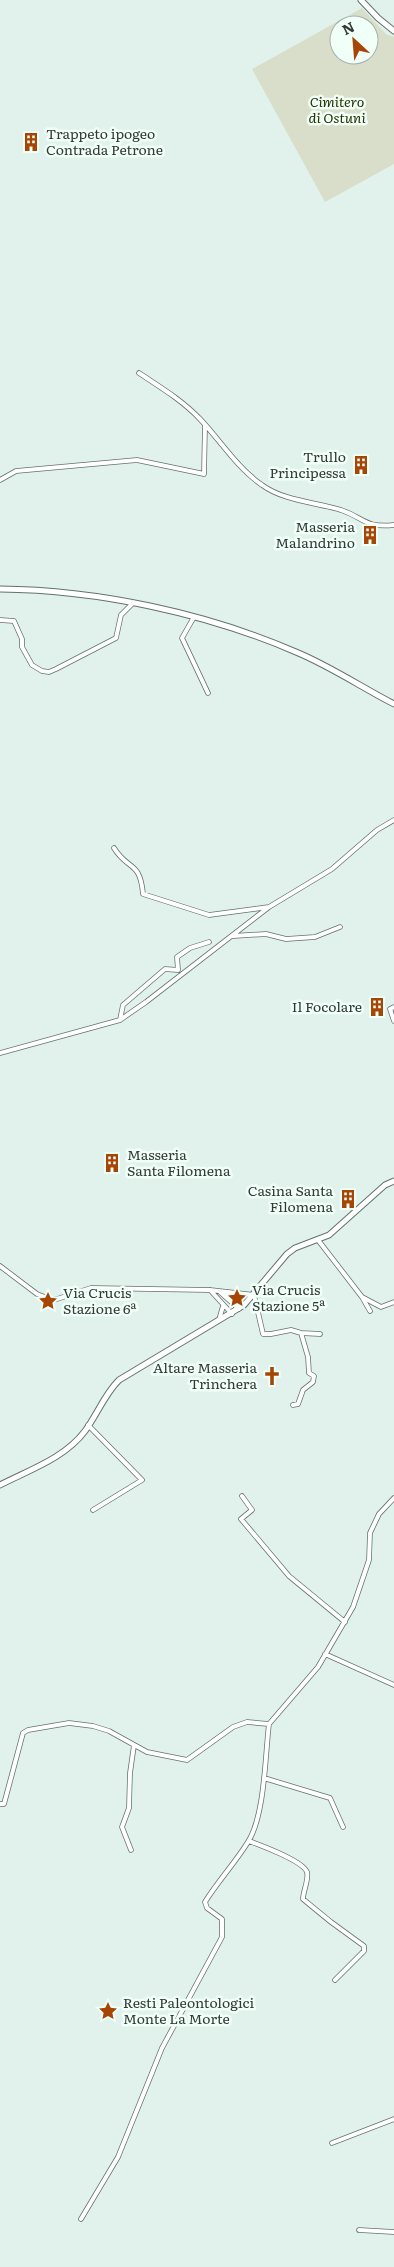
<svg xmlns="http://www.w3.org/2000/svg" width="394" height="2267" font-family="Literata,serif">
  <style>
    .green { fill: #d8dec9; fill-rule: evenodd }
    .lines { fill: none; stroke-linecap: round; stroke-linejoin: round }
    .street-casing { stroke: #63726d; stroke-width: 5.5 }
    .secondary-casing { stroke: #63726d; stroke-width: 7 }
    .street { stroke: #fff; stroke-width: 4 }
    .secondary { stroke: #fff; stroke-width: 5 }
    .labels { text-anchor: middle; stroke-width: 5; stroke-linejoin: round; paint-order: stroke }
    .park-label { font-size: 14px; font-style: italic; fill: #293300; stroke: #f1fff9 }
    .poi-label { font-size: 14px; fill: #333937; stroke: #f1fff9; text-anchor: start }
  </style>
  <rect width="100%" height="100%" fill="#e1f2ec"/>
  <path class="green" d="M362 8 386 34 394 37V164L325 202 252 69ZM339 25H369V55H339Z"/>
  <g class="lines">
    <g class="street-casing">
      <path id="street" d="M139 373C160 387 182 400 200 419 220 440 237 468 262 485 284 501 315 502 341 510 365 518 364 528 394 525
        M0 480 16 471 137 460 204 474 205 425
        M194 617 182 638 208 693
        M0 620 14 621 22 639V647L32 665 42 671 49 672 56 669 116 638 121 615 133 603
        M114 848C128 871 140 860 143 894L209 915 269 907
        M233 936 266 934 286 939 315 937 340 927
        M394 1007 390 1009 394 1021
        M120 1020 123 1005 165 969 178 970 177 957 190 948 209 942
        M0 1053 120 1020 146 1002 269 907 332 869 377 830 394 820
        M318 1240 362 1297 370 1311
        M0 1266 37 1294 50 1299H57L91 1288 210 1290 254 1295 263 1334H271L291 1330 301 1333 320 1334
        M210 1290 232 1314
        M220 1292 239 1309
        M362 1297 381 1307 394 1302
        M219 1320 223 1306
        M293 1405 298 1404 303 1390 313 1382 314 1376 309 1373 308 1357 301 1333
        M88 1425 142 1480 93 1510
        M242 1496 252 1510 241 1519 289 1576 345 1622
        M325 1654 394 1685
        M264 1778 330 1798 343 1827
        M0 1804H4L23 1733 28 1730 69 1723 93 1726 109 1731 147 1752 187 1760 233 1727 247 1722 269 1724 318 1667 353 1607 369 1560 370 1533 379 1514 394 1498
        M249 1841C260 1845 303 1861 307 1872 309 1880 303 1891 303 1899L331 1922 364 1946V1951L335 1980
        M131 1850 122 1827 129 1808 130 1773 134 1745
        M332 2143 394 2119
        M81 2219 118 2157 162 2048 222 1937V1919L207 1908 205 1902C218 1881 235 1863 248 1842 265 1815 265 1756 269 1724
        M359 2230 394 2232"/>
    </g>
    <g class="secondary-casing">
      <path id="secondary" d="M361 0 378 18 394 31
        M0 589C98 590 206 613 296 652 330 666 361 687 394 704
        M0 1485C29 1470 65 1458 85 1431 97 1415 104 1395 119 1380L244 1305 287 1254 295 1248 329 1235 385 1185 394 1181"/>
    </g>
    <use href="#street" class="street"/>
    <use href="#secondary" class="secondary"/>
  </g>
  <defs>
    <g id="building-bare" transform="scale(1.5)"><path d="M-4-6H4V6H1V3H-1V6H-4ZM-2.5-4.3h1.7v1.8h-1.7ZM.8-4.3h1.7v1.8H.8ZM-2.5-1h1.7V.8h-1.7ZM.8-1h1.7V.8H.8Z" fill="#a74504" stroke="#f1fff9" stroke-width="2.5" paint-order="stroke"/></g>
    <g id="sight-bare" transform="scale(1.5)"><path d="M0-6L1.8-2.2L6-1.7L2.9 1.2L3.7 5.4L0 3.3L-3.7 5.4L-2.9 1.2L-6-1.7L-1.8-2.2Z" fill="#a74504" stroke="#f1fff9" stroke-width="2.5" paint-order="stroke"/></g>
    <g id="church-bare" transform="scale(1.5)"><path d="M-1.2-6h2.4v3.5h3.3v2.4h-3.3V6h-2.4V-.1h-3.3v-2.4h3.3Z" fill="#a74504" stroke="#f1fff9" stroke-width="2.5" paint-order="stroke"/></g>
  </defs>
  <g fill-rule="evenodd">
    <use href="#building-bare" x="31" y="142"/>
    <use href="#building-bare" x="361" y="465"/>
    <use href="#building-bare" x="370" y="535"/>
    <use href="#building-bare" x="377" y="1007"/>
    <use href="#building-bare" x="112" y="1163"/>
    <use href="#building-bare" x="348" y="1199"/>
    <use href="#sight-bare" x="237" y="1298"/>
    <use href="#sight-bare" x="48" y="1301"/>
    <use href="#church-bare" x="272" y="1376"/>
    <use href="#sight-bare" x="108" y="2011"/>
  </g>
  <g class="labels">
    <g class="park-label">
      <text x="337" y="107">Cimitero<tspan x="337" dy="16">di Ostuni</tspan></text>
    </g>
    <g class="poi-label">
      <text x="46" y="139">Trappeto ipogeo<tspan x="46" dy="16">Contrada Petrone</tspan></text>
      <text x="346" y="462" text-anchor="end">Trullo<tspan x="346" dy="16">Principessa</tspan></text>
      <text x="355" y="532" text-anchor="end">Masseria<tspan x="355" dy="16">Malandrino</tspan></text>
      <text x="362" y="1012" text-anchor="end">Il Focolare</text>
      <text x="127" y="1160">Masseria<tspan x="127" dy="16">Santa Filomena</tspan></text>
      <text x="333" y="1196" text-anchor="end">Casina Santa<tspan x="333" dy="16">Filomena</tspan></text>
      <text x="252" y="1295">Via Crucis<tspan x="252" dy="16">Stazione 5ª</tspan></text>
      <text x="63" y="1298">Via Crucis<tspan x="63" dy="16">Stazione 6ª</tspan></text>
      <text x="257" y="1373" text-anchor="end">Altare Masseria<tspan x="257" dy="16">Trinchera</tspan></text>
      <text x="123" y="2008">Resti Paleontologici<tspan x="123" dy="16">Monte La Morte</tspan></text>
    </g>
  </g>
  <g transform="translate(354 40) rotate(334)"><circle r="24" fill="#f1fff9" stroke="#a5b0ab"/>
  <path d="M0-4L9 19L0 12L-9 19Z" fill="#a74504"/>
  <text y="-8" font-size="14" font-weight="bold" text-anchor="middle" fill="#333937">N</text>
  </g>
</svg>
